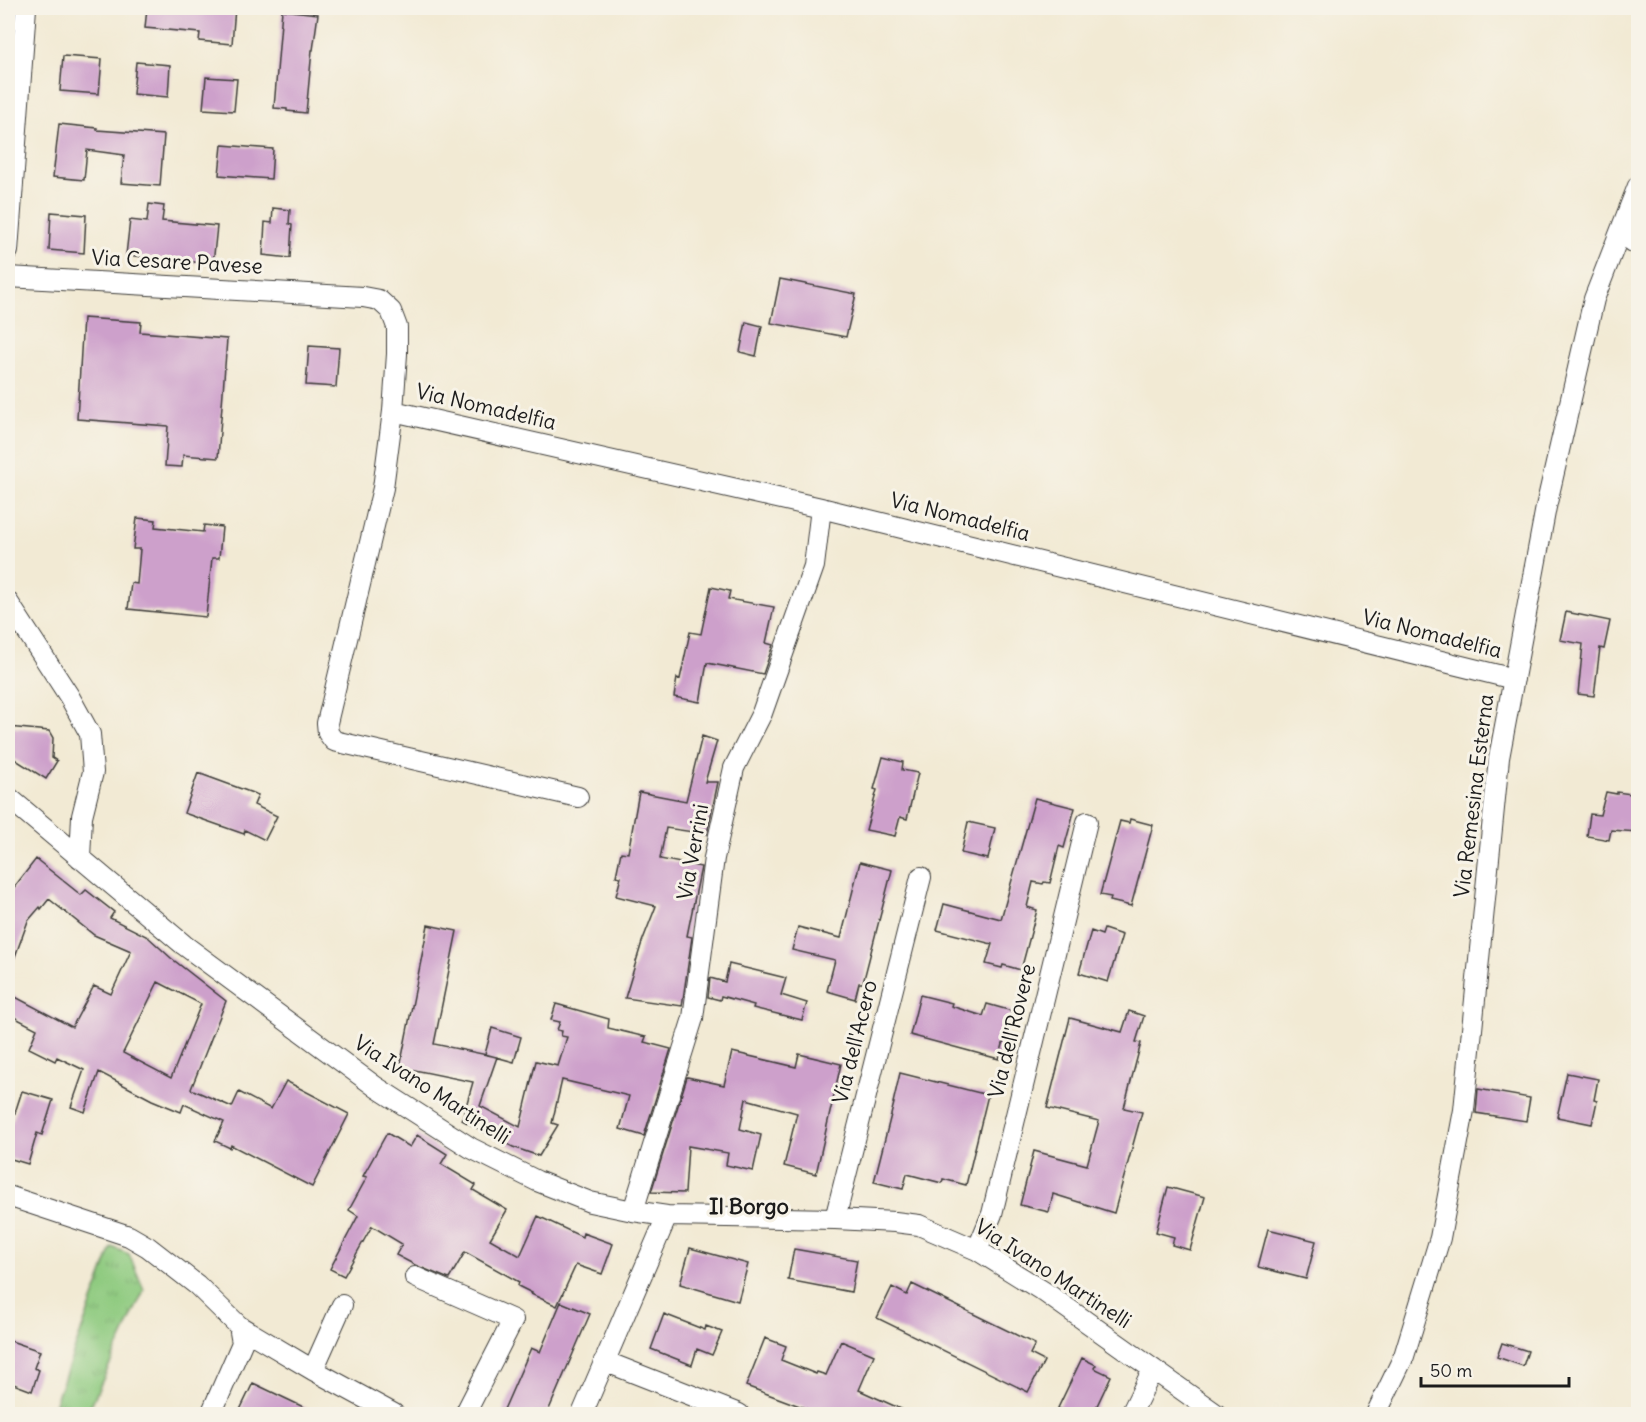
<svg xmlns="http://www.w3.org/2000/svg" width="1646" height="1422" font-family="Delius,sans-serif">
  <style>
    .grass { fill: url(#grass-tufts); stroke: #55734e; stroke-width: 1.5 }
    .building { fill: #cda0cb; fill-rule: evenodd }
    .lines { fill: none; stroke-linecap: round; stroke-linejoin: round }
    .minor-casing { stroke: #3c3b38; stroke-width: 22 }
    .minor { stroke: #fff; stroke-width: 20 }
    .labels { text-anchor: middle; stroke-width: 6; stroke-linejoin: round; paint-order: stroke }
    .street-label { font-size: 21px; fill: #1c1c1c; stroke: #f7f3e8 }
    .neighbourhood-label { font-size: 22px; font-weight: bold; fill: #1c1c1c; stroke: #f7f3e8 }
  </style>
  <defs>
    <pattern id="grass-tufts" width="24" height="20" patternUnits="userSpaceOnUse" patternTransform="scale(1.5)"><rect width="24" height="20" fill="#8eca7f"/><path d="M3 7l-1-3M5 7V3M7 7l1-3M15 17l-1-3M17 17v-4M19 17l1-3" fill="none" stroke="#7aad6d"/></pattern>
  </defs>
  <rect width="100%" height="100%" fill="#f7f3e8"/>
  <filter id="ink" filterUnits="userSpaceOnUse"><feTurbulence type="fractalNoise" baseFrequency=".0167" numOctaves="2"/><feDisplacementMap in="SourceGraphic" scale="12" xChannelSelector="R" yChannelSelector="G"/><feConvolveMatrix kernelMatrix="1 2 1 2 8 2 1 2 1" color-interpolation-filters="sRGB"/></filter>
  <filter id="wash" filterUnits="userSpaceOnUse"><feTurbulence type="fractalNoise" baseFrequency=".008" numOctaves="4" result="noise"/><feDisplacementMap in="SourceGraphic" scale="24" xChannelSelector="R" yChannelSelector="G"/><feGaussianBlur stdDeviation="1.35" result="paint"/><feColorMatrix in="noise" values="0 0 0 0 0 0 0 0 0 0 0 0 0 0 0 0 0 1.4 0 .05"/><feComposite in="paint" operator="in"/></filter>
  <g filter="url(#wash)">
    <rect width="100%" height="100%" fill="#f2ead4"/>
    <path class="grass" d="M112 1247 129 1254 144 1290 87 1414H51Z"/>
    <g id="blocks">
      <path class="building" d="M147 8H235L232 44 199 41 200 33 145 28Z
        M282 10 318 14 313 50H312L306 113 287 111V109L274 108Z
        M63 56 102 59 99 94 60 91Z
        M136 62 170 65 168 97 133 94Z
        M206 77 237 79 234 111 203 109Z
        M59 124 97 128V130L164 135 160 186 121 183 124 155 87 150 84 180 53 177Z
        M222 145 273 149 271 179 219 175Z
        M149 204 164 206 162 221 217 226 213 264 126 255 130 220 147 222Z
        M273 208 290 210 289 224 292 225 290 258 263 255 265 222 272 223Z
        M51 212 86 215 84 253 49 250Z
        M780 279 856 294 846 337 771 323Z
        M83 318 141 322 140 332 227 339 218 458 183 455 182 467 165 466 168 426 77 419Z
        M746 322 762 326 756 356 740 352Z
        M309 346 339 348 336 387 306 385Z
        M137 518 156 520 155 527 203 532 204 525 222 527 219 558H212L206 617 128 609 131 583 137 584 140 549H133Z
        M711 587 730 591 728 599 774 607 766 643 773 645 763 674 707 663 700 702 674 697 677 678 680 679 690 632 701 634Z
        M1566 612 1610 621 1604 649 1600 648 1594 696 1578 694 1583 644 1560 640Z
        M8 727 49 731 53 738 52 758 57 761 46 779 8 755Z
        M702 736 717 741 705 782H718L707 834 666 828 660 859 701 867 687 936 692 937 682 1006 625 998 642 942 656 906 616 896 621 877 616 876 621 852 628 853 639 792 686 801Z
        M883 757 903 762 902 770 918 773 907 819 900 817 895 836 866 830 877 790 874 789Z
        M198 773 258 795 254 805 277 816 265 840 245 830 244 834 184 813Z
        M1606 792 1617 794V792L1638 795V832L1611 830 1609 840 1587 836 1590 814 1600 815Z
        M1035 798 1075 808 1064 848 1059 846 1050 883 1044 882 1043 884 1033 882 1027 907 1037 910 1021 970 1003 965 1002 968 986 964 992 944 937 930 944 904 1001 919Z
        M1130 819 1153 825 1131 906 1110 901 1111 897 1100 895 1120 821 1129 823Z
        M968 822 995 828 988 859 961 853Z
        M36 859 81 895 86 890 114 912 110 918 148 937 171 958 226 1001 191 1089 232 1107 239 1092 271 1109 286 1081 349 1114 312 1187 231 1145 230 1148 215 1141 224 1122 184 1104 181 1112 152 1100 99 1072 85 1112 71 1107 84 1070 57 1057 55 1061 29 1048 37 1029 8 1014V993L72 1027 94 986 111 994 131 951 94 935 49 899 41 909 40 907 28 921 9 973H8V895ZM158 982 201 1004 171 1078 123 1053Z
        M860 862 892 870 863 983H859L855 999 827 991 835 960 792 950 798 927 841 938Z
        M428 925 457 931 434 1044 497 1057 480 1106 520 1127 536 1061 558 1066 567 1037 561 1036 562 1031 557 1030 560 1022 551 1020 556 1004 609 1019 608 1028 646 1037 644 1042 671 1049 644 1136 620 1129 629 1096 562 1080 552 1123 558 1125 539 1156 513 1147 462 1120 473 1082 400 1067Z
        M1104 929 1122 935 1108 982 1079 973 1091 931 1102 935Z
        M729 964 786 978 781 995 807 1003 802 1020 753 1008 754 1005 721 996 720 1000 708 997 710 978 725 982Z
        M920 995 952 1003 951 1006 983 1016 987 1004 1012 1011 999 1059 910 1035Z
        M1129 1011 1144 1016 1136 1042 1141 1043 1124 1108 1142 1112 1114 1213 1053 1194 1049 1212 1020 1205 1034 1151 1087 1165 1099 1121 1047 1108 1070 1018 1122 1032Z
        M492 1028 521 1037 514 1062 485 1054Z
        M732 1052 796 1067 799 1054 841 1064 816 1174 784 1166 797 1113 746 1099 740 1129 761 1135 753 1171 726 1165 728 1153 688 1146 685 1193 651 1192 687 1077 724 1085Z
        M900 1073 988 1095 966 1185 943 1179 942 1183 907 1174 903 1189 874 1182 894 1103H893Z
        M1567 1073 1598 1079 1594 1100 1597 1101 1592 1124 1557 1117Z
        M1478 1089 1530 1098 1526 1121 1476 1113Z
        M22 1091 53 1100 42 1135 37 1133 28 1164 8 1158V1120L12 1122Z
        M387 1133 410 1147 417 1135 447 1154 441 1164 476 1185 473 1190 507 1210 490 1239 520 1256 538 1216 582 1237 583 1233 613 1244 602 1274 576 1265 557 1306 531 1294 532 1293 518 1286 519 1282 465 1252 449 1279 415 1265 396 1255 402 1244 372 1226 344 1276 330 1269 358 1216 349 1210 367 1177 363 1176Z
        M1168 1187 1205 1197 1190 1250 1172 1245 1174 1237 1156 1232Z
        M1268 1229 1316 1241 1306 1279 1258 1267Z
        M690 1248 748 1264 738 1301 680 1284Z
        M794 1249 857 1260 851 1292 788 1280Z
        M912 1284 1035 1344 1030 1354 1044 1361 1028 1392 877 1318 892 1287 907 1295Z
        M561 1302 590 1314 547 1414H502L531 1348 540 1352Z
        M664 1314 705 1330 706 1326 722 1332 712 1355 697 1349 692 1365 651 1349Z
        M765 1338 786 1346 781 1360 816 1374 817 1372 826 1375 841 1341 874 1355 859 1390 912 1414H821L746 1386Z
        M8 1340 40 1351 34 1368 39 1370 32 1391 8 1382Z
        M1502 1343 1528 1351 1523 1366 1497 1357Z
        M1082 1358 1096 1365 1094 1368 1111 1376 1093 1414H1060L1062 1410 1058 1408Z
        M253 1383 318 1414H238Z"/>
    </g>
  </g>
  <g filter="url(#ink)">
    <use href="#blocks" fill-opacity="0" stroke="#3c3b38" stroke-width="1.5"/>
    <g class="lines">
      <g class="minor-casing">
        <path id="minor" d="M1620 233 1638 245
          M8 251 26 8
          M8 277 363 297 379 300 391 311 397 327V354L393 411 383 488 327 723 328 733 334 741 578 797
          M393 411 821 508 1514 679
          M8 602 69 696 90 734 93 772 82 816 80 858
          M8 797 184 945 376 1087 471 1148 537 1181 590 1202 633 1211 667 1216 835 1219 895 1222 919 1225 977 1250 1046 1293 1216 1414
          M8 1196 129 1236 148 1247 197 1285 239 1326 242 1343 211 1414
          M633 1211 693 1018 714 858 734 768 762 713 814 566 821 508
          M835 1219 921 877
          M977 1250 992 1214 1087 822
          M415 1277 513 1320 465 1414
          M239 1326 313 1370 394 1414
          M604 1361 739 1414
          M313 1370 342 1305
          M582 1414 667 1216
          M1131 1414 1153 1369
          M1376 1414 1404 1356 1440 1238 1464 1110 1499 758 1546 507 1594 299 1638 186"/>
      </g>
      <use href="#minor" class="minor"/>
    </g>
  </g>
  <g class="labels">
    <g class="street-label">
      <text transform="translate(177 262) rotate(3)" y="7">Via Cesare Pavese</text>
      <text transform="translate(486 407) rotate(13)" y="7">Via Nomadelfia</text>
      <text transform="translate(960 517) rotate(14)" y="7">Via Nomadelfia</text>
      <text transform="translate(1432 634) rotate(14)" y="7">Via Nomadelfia</text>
      <text transform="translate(1474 796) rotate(-83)" y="7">Via Remesina Esterna</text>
      <text transform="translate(693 852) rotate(-80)" y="7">Via Verrini</text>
      <text transform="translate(1012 1031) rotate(-76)" y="7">Via dell'Rovere</text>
      <text transform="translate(855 1042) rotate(-76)" y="7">Via dell'Acero</text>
      <text transform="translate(432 1090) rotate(33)" y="7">Via Ivano Martinelli</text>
      <text transform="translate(1053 1274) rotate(33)" y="7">Via Ivano Martinelli</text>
    </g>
    <g class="neighbourhood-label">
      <text x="749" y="1214">Il Borgo</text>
    </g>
  </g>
  <rect width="1646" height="1422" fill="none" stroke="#f7f3e8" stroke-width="30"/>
  <path d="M1421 1377v9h148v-9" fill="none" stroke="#1c1c1c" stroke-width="3"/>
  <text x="1430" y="1377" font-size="18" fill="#1c1c1c" stroke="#f7f3e8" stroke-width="4.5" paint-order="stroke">50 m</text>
</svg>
